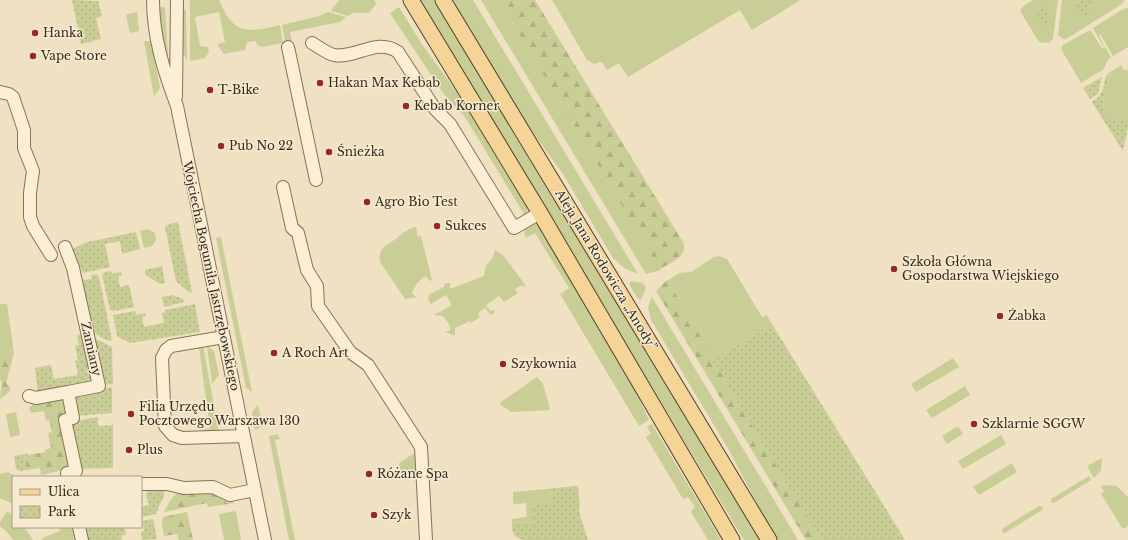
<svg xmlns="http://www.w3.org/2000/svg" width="1128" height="540" font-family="'Libre Baskerville',serif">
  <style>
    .grass { fill: #c8ce95 }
    .forest { fill: url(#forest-firs) }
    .park { fill: url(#park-dots) }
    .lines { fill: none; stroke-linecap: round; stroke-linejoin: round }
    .minor-casing { stroke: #897158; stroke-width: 14 }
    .major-casing { stroke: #573f2d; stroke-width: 17 }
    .minor { stroke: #faeed5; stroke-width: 12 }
    .major { stroke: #f4d597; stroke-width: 15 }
    .poi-dot { fill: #9a2629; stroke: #f6ebd1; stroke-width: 1.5 }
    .labels { text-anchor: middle; stroke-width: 3; stroke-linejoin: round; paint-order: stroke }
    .poi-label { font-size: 12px; fill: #392a1d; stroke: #f6ebd1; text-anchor: start }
    .street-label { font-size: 12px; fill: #392a1d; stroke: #f6ebd1 }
  </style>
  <defs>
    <pattern id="forest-firs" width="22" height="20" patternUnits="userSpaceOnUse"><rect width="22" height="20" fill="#c8ce95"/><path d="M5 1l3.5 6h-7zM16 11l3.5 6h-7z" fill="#adb180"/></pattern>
    <pattern id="park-dots" width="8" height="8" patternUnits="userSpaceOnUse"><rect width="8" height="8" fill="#c8ce95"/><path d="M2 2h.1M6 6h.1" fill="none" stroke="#adb180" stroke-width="1.8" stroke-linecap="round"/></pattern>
  </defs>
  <rect width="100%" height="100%" fill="#efe1c1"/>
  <path class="grass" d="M190 0H219C234 35 246 33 280 25L283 43 261 47 257 45 256 41 247 42 245 50 224 54 218 46V44L225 42 219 12 195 17 200 46 208 47 209 52 205 58 190 61Z
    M339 0H374L376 4 369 13H353L348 16 331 11Z
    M419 0H434L760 540H744Z
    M451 0H473L638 274 624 268 613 258 563 174 521 116Z
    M481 0H499L661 270 646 274Z
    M552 0H799V1L752 30 740 10 628 77 619 63 607 70 602 62 594 64 587 60Z
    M1033 0H1058L1053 39 1049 43 1039 42 1020 11 1022 7Z
    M1062 0H1125L1122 4 1066 39H1063L1058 35Z
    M159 7H165L168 54 167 56 165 55Z
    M182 7 186 11 187 60 182 52Z
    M399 7 421 43 458 94 527 207 528 213 526 217 465 117 443 93 390 13Z
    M1128 8V47L1113 56 1101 35 1099 36 1104 45 1103 46 1093 28 1123 9Z
    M137 12 139 31 130 33 126 15Z
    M328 12 346 17 340 22 290 32 292 41 285 42 282 25 319 16Z
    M1090 30 1102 48 1105 47 1111 57 1107 61 1104 69 1081 83 1061 49 1063 45Z
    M144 41H150L152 44 160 88 154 96Z
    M1122 65V68L1125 70H1128V118L1113 121 1103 111 1104 95 1110 72Z
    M535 224 540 228 628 375 649 420 639 426 560 294 569 288 535 233 526 238 524 231 526 228Z
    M416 227 418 237 421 236 432 280 430 281 426 276C419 280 414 286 412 294L417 297 405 299 380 262C377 248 388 245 397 238 403 233 408 229 416 227Z
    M148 229 155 233 156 240 152 246 144 248 140 231Z
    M221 237 252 392 246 388 216 238Z
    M495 250 503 255 526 286 524 287 522 285 515 289 518 293 504 302 499 296 486 305 490 311 493 310 495 312 491 315 485 308 478 313 480 317 471 323 470 321 455 328V336L444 331H450V326L443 316 434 315 452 305 446 295 431 304 428 299 430 294 444 287V284L448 283H450V289L484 276 486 265 492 259Z
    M719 256 727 259 762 317 767 315 772 324 713 360 667 281 679 273 691 272 714 257Z
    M631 281 643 283 646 288 641 300 638 299 629 284Z
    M652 297 798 540H776L730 452 651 320 648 307Z
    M0 304H7L14 353 3 349 0 350Z
    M203 345 219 434 205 433 204 429 210 428 199 348 191 349V347Z
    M207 346 214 351 219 375 212 384Z
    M953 358 959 367 916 392 911 384Z
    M537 377 543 384 550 409 548 410 511 412 500 404 501 402Z
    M965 386 970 395 932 418 926 410Z
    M258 405 263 426 255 430 252 412Z
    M16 412 20 435 10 437 6 414Z
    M652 424 721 540H708L691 512 695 507 688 497 683 499 646 437 651 434 647 427Z
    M958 426 963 434 947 444 942 436Z
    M278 434 280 439 275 440 295 540H289L269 436Z
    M1001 435 1006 444 963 469 958 461Z
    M416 452 417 472 401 475 399 463Z
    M1102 458 1101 470 1094 478 1087 466Z
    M1012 463 1017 472 979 495 973 487Z
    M8 472 17 477H13V504L0 498V474Z
    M1089 476 1091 480 1054 503 1051 502V499Z
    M1104 485 1117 486 1128 497V526L1123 529 1101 494 1104 492 1101 486Z
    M578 486 580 505 547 521 512 530V519L527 517 526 503 513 504V492Z
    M1039 506 1043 507 1042 510 1005 533 1002 532 1003 528Z
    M7 511 13 516V527H24L33 540H13L7 532 0 526V522Z
    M236 511 241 540H224L219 514Z
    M59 527H76L79 540H42L43 538 60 531Z"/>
  <path class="forest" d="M499 0H535L683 242C689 256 670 263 660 269Z
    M667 280 821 540H806L656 291Z
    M3 349 14 353 6 383 11 389 6 395 0 399 2 381 0 380V350Z
    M67 394 71 416 59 418 65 448 72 468 41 475 40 468 27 470 24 454 28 453V455L46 452 45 450 51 448 48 433 52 432 49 420 46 421 44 411 31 413 29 408 38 400Z
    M206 490 233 498 234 503 208 507 207 503 164 512C176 487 181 491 206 490Z
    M187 512 193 540H179L177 534 164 536 162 524 163 517Z"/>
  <path class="park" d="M72 0 98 1 102 16 96 18 101 39 81 44Z
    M1075 0H1093L1089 14 1085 17H1082L1075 12Z
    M1044 4 1049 9V18L1046 25 1041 26C1035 21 1037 13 1039 6Z
    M1110 72 1104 95 1103 111 1113 121 1128 118V128L1126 133H1127L1123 151 1092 102C1109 92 1100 79 1110 72Z
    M1102 77 1098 94 1090 99 1083 88Z
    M178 222 192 292 190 293 176 281 165 227 169 224Z
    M136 232 140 249 122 254 120 241 105 244 110 267 83 273 72 252 74 248 88 242Z
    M162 266 165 283 160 284 146 275 145 270Z
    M111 271 112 274 121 272 122 275 118 277 120 287 129 285 134 307 114 311 110 310 102 275 105 272Z
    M97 274 99 277 112 340 108 341 90 331 79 278 82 277 83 280 92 279 91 275Z
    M172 295 183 299 184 302 164 307 162 297Z
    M195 304 200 332 130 343 117 336 113 315 135 311 136 315 145 313 146 316 142 317 144 327 164 323 162 313 166 312 165 310Z
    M772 324 905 540H821L713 360Z
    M85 334 96 382 38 394 35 368 51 365 54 379 78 375 75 361 78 360 75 346 79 345 77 335Z
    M92 337 112 347 113 384 102 385Z
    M112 387V413L76 416 72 394Z
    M98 417V426L113 425V468L78 469 69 422Z
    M24 454 27 470 20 471 16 469 14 456Z
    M577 486 580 515 588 540H523C513 537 512 533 512 524H532L531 504 551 503V489Z
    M148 488 164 489V495L156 514 141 517V507L149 505 146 496Z
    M153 519 157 539 142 540 141 532 144 531 142 521Z
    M83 527H124L126 534 121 536 122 540H88L85 537Z"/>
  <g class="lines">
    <g class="minor-casing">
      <path id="minor" d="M153 0C153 37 164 72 177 106L265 540
        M312 43C319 47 326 53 334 55 356 59 377 37 398 52L435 109 450 124 514 228 540 213
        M288 47 316 180
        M0 92 9 94 13 97 24 130V148L33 171 30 193V217L33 226 51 255
        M176 97 177 0
        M283 187 292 228 298 233 307 270 317 286 318 306 350 352 368 365 421 447 426 540
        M65 247 73 268 99 386 68 392 73 418 65 420 76 471 67 473 68 477
        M224 337 171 346 166 350 162 358 165 426 173 435 182 438 244 436
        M29 396 36 398 68 392
        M141 484H167L184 488 213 487 230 495 255 490
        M79 527 82 540"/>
    </g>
    <g class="major-casing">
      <path id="major" d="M411 0 540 213 732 540
        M443 0 769 540"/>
    </g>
    <use href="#minor" class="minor"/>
    <use href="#major" class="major"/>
  </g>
  <g class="poi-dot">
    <circle cx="35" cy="33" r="4"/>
    <circle cx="33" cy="56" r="4"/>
    <circle cx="320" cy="83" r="4"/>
    <circle cx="210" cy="90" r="4"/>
    <circle cx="406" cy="106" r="4"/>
    <circle cx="221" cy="146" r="4"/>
    <circle cx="329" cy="152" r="4"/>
    <circle cx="367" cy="202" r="4"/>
    <circle cx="437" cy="226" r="4"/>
    <circle cx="894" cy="269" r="4"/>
    <circle cx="1000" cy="316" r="4"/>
    <circle cx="274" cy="353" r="4"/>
    <circle cx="503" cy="364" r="4"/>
    <circle cx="131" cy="414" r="4"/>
    <circle cx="974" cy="424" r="4"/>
    <circle cx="129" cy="450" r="4"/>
    <circle cx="369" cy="474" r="4"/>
    <circle cx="374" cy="515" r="4"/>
  </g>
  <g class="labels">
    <g class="poi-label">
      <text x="43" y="37">Hanka</text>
      <text x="41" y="60">Vape Store</text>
      <text x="328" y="87">Hakan Max Kebab</text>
      <text x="218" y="94">T-Bike</text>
      <text x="414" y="110">Kebab Korner</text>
      <text x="229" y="150">Pub No 22</text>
      <text x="337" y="156">Śnieżka</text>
      <text x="375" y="206">Agro Bio Test</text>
      <text x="445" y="230">Sukces</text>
      <text x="902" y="266">Szkoła Główna<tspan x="902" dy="14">Gospodarstwa Wiejskiego</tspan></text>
      <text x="1008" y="320">Żabka</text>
      <text x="282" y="357">A Roch Art</text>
      <text x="511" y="368">Szykownia</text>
      <text x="139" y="411">Filia Urzędu<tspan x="139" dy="14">Pocztowego Warszawa 130</tspan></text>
      <text x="982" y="428">Szklarnie SGGW</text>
      <text x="137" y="454">Plus</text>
      <text x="377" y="478">Różane Spa</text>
      <text x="382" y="519">Szyk</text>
    </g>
    <g class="street-label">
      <text transform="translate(606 270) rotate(59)" y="4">Aleja Jana Rodowicza „Anody”</text>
      <text transform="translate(211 276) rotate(78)" y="4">Wojciecha Bogumiła Jastrzębowskiego</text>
      <text transform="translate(91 349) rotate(77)" y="4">Zamiany</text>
    </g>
  </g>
  <rect x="12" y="476" width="130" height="52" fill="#f6ebd1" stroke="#aa9e89"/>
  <rect x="20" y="489" width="20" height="6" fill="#f4d597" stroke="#aa9e89"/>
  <text x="48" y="496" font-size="12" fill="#392a1d">Ulica</text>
  <rect x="20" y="506" width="20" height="12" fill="url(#park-dots)" stroke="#aa9e89"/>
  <text x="48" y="516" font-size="12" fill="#392a1d">Park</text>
</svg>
